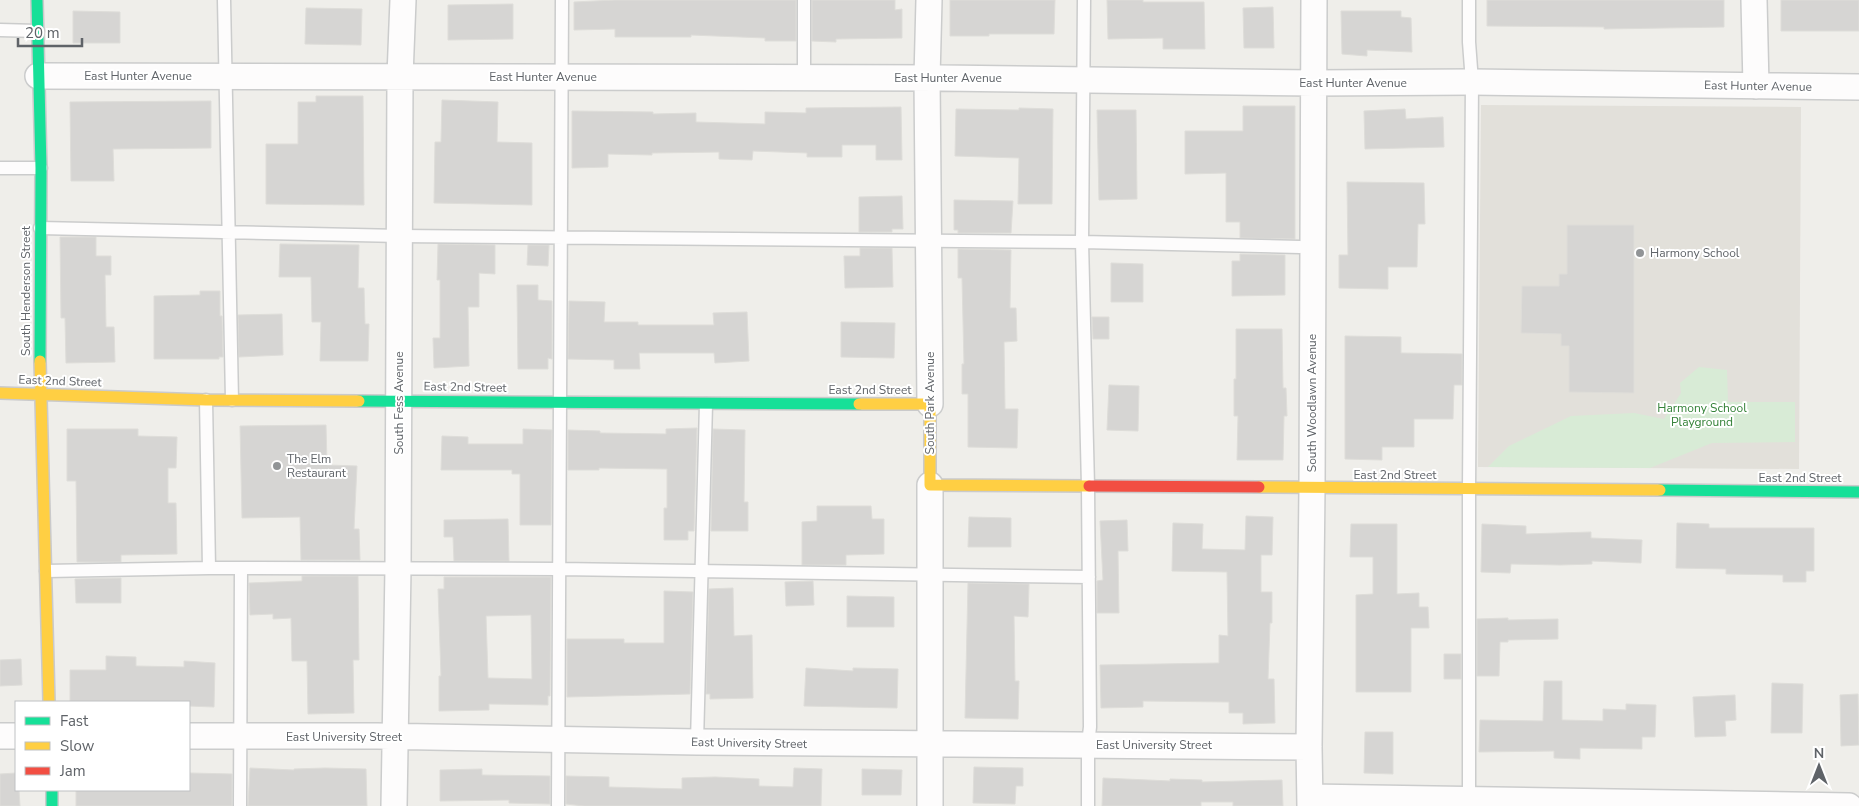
<svg xmlns="http://www.w3.org/2000/svg" width="1859" height="806" font-family="'Nunito Sans',sans-serif">
  <style>
    .education { fill: #e2e0da }
    .green { fill: #d8ebd6 }
    .building { fill: #d6d5d3; stroke: #deddd9; fill-rule: evenodd }
    .lines { fill: none; stroke-linecap: round; stroke-linejoin: round }
    .lane-casing { stroke: #cbcccc; stroke-width: 15 }
    .street-casing { stroke: #cbcccc; stroke-width: 28 }
    .fast-casing { stroke: #cacacb; stroke-width: 14 }
    .slow-casing { stroke: #cacacb; stroke-width: 14 }
    .jam-casing { stroke: #cacacb; stroke-width: 14 }
    .lane { stroke: #fdfcfc; stroke-width: 12 }
    .street { stroke: #fdfcfc; stroke-width: 25 }
    .fast { stroke: #16e098; stroke-width: 11 }
    .slow { stroke: #ffcf43; stroke-width: 11 }
    .jam { stroke: #f24e42; stroke-width: 11 }
    .poi-dot { fill: #919496; stroke: #fff; stroke-width: 2 }
    .labels { text-anchor: middle; stroke-width: 4; stroke-linejoin: round; paint-order: stroke }
    .street-label { font-size: 12px; fill: #5f6368; stroke: #fff }
    .poi-label { font-size: 12px; fill: #5f6368; stroke: #fff; text-anchor: start }
    .park-label { font-size: 12px; fill: #348238; stroke: #fff }
  </style>
  <rect width="100%" height="100%" fill="#efeeea"/>
  <path class="education" d="M1481 105 1801 107 1799 469 1478 467Z"/>
  <path class="green" d="M1699 367 1727 370 1728 402H1795V442L1712 443 1650 468 1488 467 1509 446 1571 416 1634 413 1664 419 1681 393 1680 383Z"/>
  <path class="building" d="M615 0H796V41H765V38L691 35V37H615V29L574 30V2Z
    M812 0H895V10L902 9V38L836 39V42L812 41Z
    M950 0H1055L1054 34H989V36H950Z
    M1107 0H1143V2H1204L1205 49H1163V38L1108 39Z
    M1487 0H1724V27L1604 29V27L1487 26Z
    M1781 0H1859V31H1781Z
    M513 4V39L448 40V5Z
    M1273 7 1274 48H1244L1243 8Z
    M306 8 362 9 361 45 305 44Z
    M73 11 120 12V43H73Z
    M1341 11H1401V17L1411 18 1412 52 1367 50V56L1342 54Z
    M316 96H363L364 205 266 204V144H298V102H316Z
    M442 100 498 102 497 142 532 143V205L434 203 435 142H441Z
    M211 101V148L113 149 114 181H71L70 102Z
    M1243 106H1295V239L1240 238V222H1226V173L1185 174V131H1243Z
    M901 107 902 160H876V145H842V157H807V153L753 151 752 160 719 159V152L652 153V155L608 154V167L572 168V111L653 112V114L696 113V122L765 124V112L806 113V108Z
    M1019 108 1053 109 1052 204H1018L1019 158 955 156 956 109 1019 110Z
    M1405 109 1406 119 1443 117 1444 147 1365 149 1364 111Z
    M1097 110H1136L1137 199 1099 200Z
    M1347 182 1424 183 1425 224H1418L1417 267H1388V289L1339 288V255H1348Z
    M902 196 903 229H892V232H859V197Z
    M954 200 1013 201 1011 233H958V230H954Z
    M1567 225H1634V393L1569 392V346H1561V334L1521 333 1522 286H1559V274H1567Z
    M60 237H96V256H111V275H105L106 327H114L115 362 66 363 65 318H61Z
    M280 244 359 245 358 288H364L365 324H369L368 361H320L321 322H312L311 277H279Z
    M438 244 495 245V274L479 273V307H468L469 366 434 368 433 338H440V280H437Z
    M528 245H549L548 266 527 265Z
    M860 248H892L893 287 845 288 844 256H860Z
    M958 249 1011 250 1010 308H1016L1017 341 1004 342 1005 409H1018L1017 448 968 447V394H962V364H964L962 278H958Z
    M1240 254 1285 255V295L1232 296V261H1240Z
    M1111 263 1143 264V302H1111Z
    M517 285H538V300L552 301V359L548 358V369H518Z
    M200 291H220V316H222L223 357H219V359H154V296L200 295Z
    M569 301 605 302 604 322H638V325H714L713 313 747 312 749 361 715 363 714 353H639L640 369H614V360L568 359Z
    M282 314 283 355 239 357 238 315Z
    M1092 317H1109V339H1093Z
    M841 322 895 323 894 358 841 357Z
    M1236 329H1282L1283 388H1286L1287 416H1284L1283 460H1237L1238 416H1234V379H1236Z
    M1345 336 1401 337V353L1462 354V385H1454L1453 419H1414V447H1382V460L1345 459Z
    M1109 385 1139 386 1138 431 1107 430Z
    M326 425 327 465 357 466 354 529H359L360 560H301L300 517 242 518 240 426Z
    M697 428 694 531H688V540H664V508H667V469L599 468V470H568V430L600 431V433L666 434V429Z
    M67 429H138V436L177 437 176 468H168V503H176L177 554 121 555V562H77L76 481H67Z
    M523 429 552 430 551 525H520V474H512V470H441L442 436 468 437V444H523Z
    M713 429 745 430 744 502H748V531H711Z
    M817 506H871L872 519H884V554L846 555V565H802V522L817 521Z
    M1246 516 1273 517 1272 555H1261V592H1272V623H1270L1268 679H1274L1275 723 1243 724V713H1229V702L1143 701V707L1101 708 1100 665 1219 663V635L1228 636 1227 572 1172 571 1173 523 1203 524 1202 549 1245 550Z
    M969 517 1011 518V547H968Z
    M508 519 509 561H454L453 537H444V520Z
    M1127 520 1128 551H1118L1119 613H1097V581L1103 580 1100 521Z
    M1677 523 1709 524V528H1814V571H1806V582H1783V575L1726 574V569L1676 568Z
    M1351 524H1397V594L1419 593V607H1428L1429 628H1411V692H1356V595L1373 594V557H1350Z
    M1482 524 1526 526V534L1591 532V538L1642 540 1641 563 1592 561V564L1560 565 1511 564 1510 573 1481 572Z
    M302 576H358L359 660H353L354 713 308 714 307 661H292L291 618 273 619V614L250 615 249 583 302 581Z
    M444 577H551L550 696H548V705L489 704V710L439 711V676H441L438 589H444ZM531 615 532 679 488 678 486 616Z
    M121 578V603H76L75 579Z
    M813 581 814 605 786 606 785 582Z
    M968 583 1029 584 1028 617 1014 616 1015 681H1019L1018 719 965 718Z
    M733 588 734 636 752 635 753 698 710 699V694H706L709 589Z
    M664 591 693 592 690 694 567 697V639H624V643H664Z
    M847 596 894 597V627H847Z
    M1508 618V620L1558 619V639L1508 640V642H1500L1499 676H1477V619Z
    M1444 654H1461V679H1444Z
    M106 656 136 657V666L184 667V661L215 663 214 707 189 706V702H70V670H106Z
    M21 659 22 685 0 686V660Z
    M806 668 853 671V668L898 669 897 708 804 706Z
    M1544 681H1562V720L1603 721V709L1626 710V704L1656 705 1655 737H1642V749L1580 748V759L1554 758V751L1479 752 1480 720 1543 721Z
    M1772 683 1803 684 1802 733H1771Z
    M1858 694 1859 745 1841 746 1840 695Z
    M1735 695 1736 720 1725 721 1726 736 1695 737 1693 697Z
    M1365 732H1393V774L1364 773Z
    M974 767 1023 768V786H1016L1015 804 973 803Z
    M250 768 294 770V769L325 768 366 769 367 806H248Z
    M794 768 822 769 821 806H584L566 804V776L609 777V787L682 789V778L715 777 759 779V786L793 787Z
    M482 769V775L550 776V804L509 803V800L440 801V770Z
    M862 769 902 770 901 795H862Z
    M16 773V790H19L20 806H0V774Z
    M190 773 232 774V806H76V790H190Z
    M1103 778 1170 781V779L1202 780V782L1282 780 1283 806H1233V802H1201V806H1102Z"/>
  <g class="lines">
    <g class="lane-casing">
      <path id="lane" d="M224 0 232 400
        M1084 0 1082 242 1088 486 1090 727 1088 744V806
        M1469 0V42L1472 82 1469 489V804
        M0 30 38 31
        M804 77V0
        M0 168H41
        M40 228 400 236 1082 242 1300 247
        M206 400 209 568H241L240 806
        M241 568 559 569 1089 577
        M46 571 209 568
        M697 742 706 404
        M558 806 562 0"/>
    </g>
    <g class="street-casing">
      <path id="street" d="M929 0 927 78 930 404
        M1754 0 1756 86
        M38 76 941 78 1314 83 1472 82 1859 87
        M930 485V806
        M0 736H16
        M189 736H377L697 742 1309 747
        M1310 797 1849 806
        M394 806 398 568 400 76 403 0
        M1310 806 1309 747 1312 488 1314 0"/>
    </g>
    <g class="fast-casing">
      <path id="fast" d="M37 0 41 168 40 361
        M359 401 859 404
        M1660 490 1859 492
        M52 790V806"/>
    </g>
    <g class="slow-casing">
      <path id="slow" d="M40 361 49 702
        M0 393 206 400 359 401
        M859 404H930V485L1089 486
        M1259 487 1660 490"/>
    </g>
    <g class="jam-casing">
      <path id="jam" d="M1089 486 1259 487"/>
    </g>
    <use href="#lane" class="lane"/>
    <use href="#street" class="street"/>
    <use href="#fast" class="fast"/>
    <use href="#slow" class="slow"/>
    <use href="#jam" class="jam"/>
  </g>
  <g class="poi-dot">
    <circle cx="1640" cy="253" r="5"/>
    <circle cx="277" cy="466" r="5"/>
  </g>
  <g class="labels">
    <g class="street-label">
      <text x="138" y="80">East Hunter Avenue</text>
      <text x="543" y="81">East Hunter Avenue</text>
      <text x="948" y="82">East Hunter Avenue</text>
      <text x="1353" y="87">East Hunter Avenue</text>
      <text transform="translate(1758 86) rotate(1)" y="4">East Hunter Avenue</text>
      <text transform="translate(26 291) rotate(-90)" y="4">South Henderson Street</text>
      <text transform="translate(60 381) rotate(2)" y="4">East 2nd Street</text>
      <text transform="translate(465 387) rotate(1)" y="4">East 2nd Street</text>
      <text x="870" y="394">East 2nd Street</text>
      <text transform="translate(399 403) rotate(-90)" y="4">South Fess Avenue</text>
      <text transform="translate(930 403) rotate(-90)" y="4">South Park Avenue</text>
      <text transform="translate(1312 403) rotate(-90)" y="4">South Woodlawn Avenue</text>
      <text x="1395" y="479">East 2nd Street</text>
      <text x="1800" y="482">East 2nd Street</text>
      <text x="344" y="741">East University Street</text>
      <text transform="translate(749 743) rotate(1)" y="4">East University Street</text>
      <text x="1154" y="749">East University Street</text>
    </g>
    <g class="poi-label">
      <text x="1650" y="257">Harmony School</text>
      <text x="287" y="463">The Elm<tspan x="287" dy="14">Restaurant</tspan></text>
    </g>
    <g class="park-label">
      <text x="1702" y="412">Harmony School<tspan x="1702" dy="14">Playground</tspan></text>
    </g>
  </g>
  <rect x="15" y="701" width="175" height="90" fill="#ffffff" stroke="#bfc1c3"/>
  <rect x="25" y="717" width="25" height="8" fill="#16e098" stroke="#bfc1c3"/>
  <text x="60" y="726" font-size="15" fill="#5f6368">Fast</text>
  <rect x="25" y="742" width="25" height="8" fill="#ffcf43" stroke="#bfc1c3"/>
  <text x="60" y="751" font-size="15" fill="#5f6368">Slow</text>
  <rect x="25" y="767" width="25" height="8" fill="#f24e42" stroke="#bfc1c3"/>
  <text x="60" y="776" font-size="15" fill="#5f6368">Jam</text>
  <g transform="translate(1819 766)" stroke="#ffffff" stroke-width="4" paint-order="stroke">
  <path d="M0-4L9 19L0 12L-9 19Z" fill="#5f6368"/>
  <text y="-8" font-size="14" font-weight="bold" text-anchor="middle" fill="#5f6368">N</text>
  </g>
  <path d="M18 38v8h64v-8" fill="none" stroke="#5f6368" stroke-width="2.5"/>
  <text x="25" y="38" font-size="15" fill="#5f6368" stroke="#ffffff" stroke-width="4" paint-order="stroke">20 m</text>
</svg>
